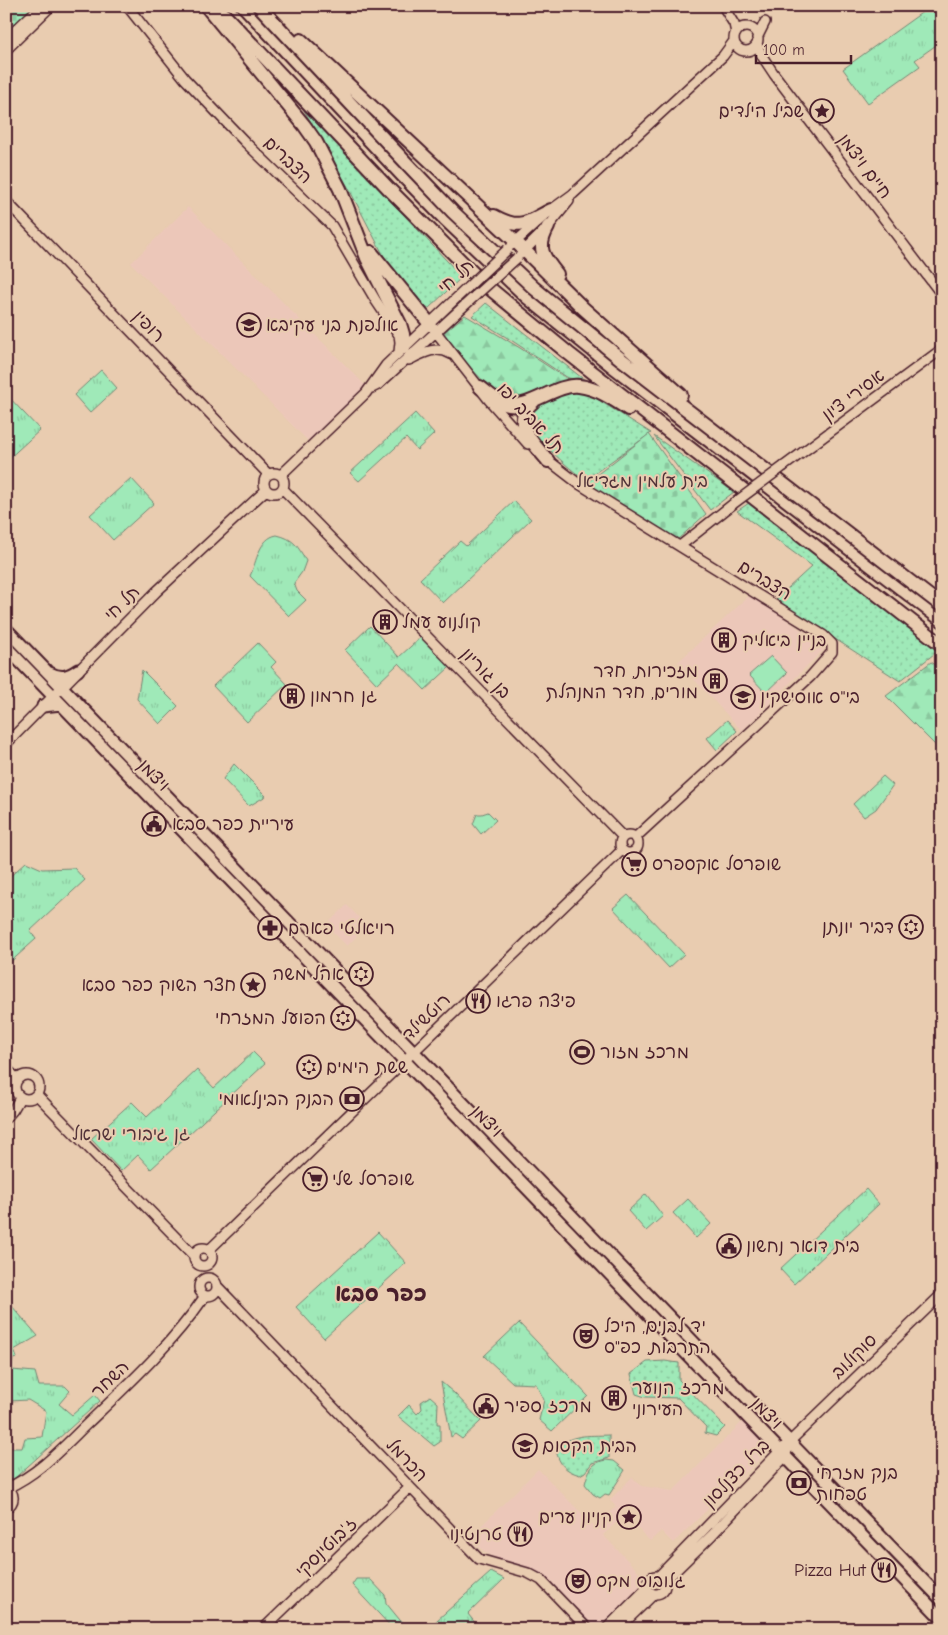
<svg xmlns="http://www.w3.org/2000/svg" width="948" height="1635" font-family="'Comic Neue','Playpen Sans Hebrew',sans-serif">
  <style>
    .built { fill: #ecc7b9 }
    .grass { fill: url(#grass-dots); stroke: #748472 }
    .forest { fill: url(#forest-firs); stroke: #748472 }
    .cemetery { fill: url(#cemetery-stones); stroke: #748472 }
    .park { fill: url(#park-tufts); stroke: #748472 }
    .garden { fill: #9fe9b8; stroke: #748472 }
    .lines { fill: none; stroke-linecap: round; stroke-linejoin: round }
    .minor-casing { stroke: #4a1f2b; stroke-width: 12 }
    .major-casing { stroke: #4a1f2b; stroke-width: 15 }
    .highway-casing { stroke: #4a1f2b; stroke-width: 16 }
    .minor { stroke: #e9ccb0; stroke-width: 9 }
    .major { stroke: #e9ccb0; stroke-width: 11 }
    .highway { stroke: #e9ccb0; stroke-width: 12 }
    .rail { stroke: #4a1f2b; stroke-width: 2 }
    .minor-bridge-casing { stroke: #4a1f2b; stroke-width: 12; stroke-linecap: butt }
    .minor-bridge { stroke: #e9ccb0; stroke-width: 9 }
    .labels { text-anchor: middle; stroke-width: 4; stroke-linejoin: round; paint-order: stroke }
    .poi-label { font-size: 18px; fill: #4a1f2b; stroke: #e9ccb0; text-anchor: start }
    .street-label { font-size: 18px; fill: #4a1f2b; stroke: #e9ccb0 }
    .park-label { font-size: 18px; fill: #523339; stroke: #e9ccb0 }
    .district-label { font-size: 22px; font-weight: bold; fill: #4a1f2b; stroke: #e9ccb0 }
  </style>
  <defs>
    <pattern id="grass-dots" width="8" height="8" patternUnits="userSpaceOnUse" patternTransform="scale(1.25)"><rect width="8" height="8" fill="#9fe9b8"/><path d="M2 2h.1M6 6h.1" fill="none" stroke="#8ac79e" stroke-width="1.8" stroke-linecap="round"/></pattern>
    <pattern id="forest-firs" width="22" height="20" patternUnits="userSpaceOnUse" patternTransform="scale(1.25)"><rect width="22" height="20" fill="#9fe9b8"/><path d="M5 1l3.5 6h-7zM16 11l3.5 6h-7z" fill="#8ac79e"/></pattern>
    <pattern id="cemetery-stones" width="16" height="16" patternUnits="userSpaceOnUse" patternTransform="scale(1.25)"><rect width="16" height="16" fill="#9fe9b8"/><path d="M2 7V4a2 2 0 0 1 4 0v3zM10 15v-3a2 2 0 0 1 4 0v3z" fill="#8ac79e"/></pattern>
    <pattern id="park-tufts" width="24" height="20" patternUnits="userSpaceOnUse" patternTransform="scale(1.25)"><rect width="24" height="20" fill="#9fe9b8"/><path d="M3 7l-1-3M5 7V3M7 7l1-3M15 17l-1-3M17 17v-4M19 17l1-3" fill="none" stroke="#8ac79e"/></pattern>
  </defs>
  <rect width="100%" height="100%" fill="#e9ccb0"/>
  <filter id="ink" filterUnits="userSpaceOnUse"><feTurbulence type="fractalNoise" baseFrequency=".02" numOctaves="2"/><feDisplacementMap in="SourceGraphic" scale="10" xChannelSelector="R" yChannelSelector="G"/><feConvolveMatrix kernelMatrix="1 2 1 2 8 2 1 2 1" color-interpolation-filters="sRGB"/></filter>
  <g filter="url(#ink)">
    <path class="built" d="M188 207 367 387 310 443 131 263Z
      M750 595 826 647 742 731 678 662Z
      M347 905 367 926 347 946 326 925Z
      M743 1421 771 1448 673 1543 661 1531 650 1541 624 1515 603 1535 644 1577 643 1585 603 1627 592 1629 544 1581 499 1562 468 1539 538 1469 594 1526 616 1507 610 1500 632 1477 641 1486 673 1491Z"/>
    <path class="grass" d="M301 105 462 277 428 309 413 294 388 264 348 187Z
      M486 303 586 381 568 378 514 342 472 316Z
      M583 392 589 394 651 433 585 480C563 464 546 446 527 427V413C540 398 564 393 583 392Z
      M654 436 734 492 710 510Z
      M749 503 939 650 900 681 775 600 812 566 737 511Z
      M665 1361 679 1363V1380L725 1427 716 1436 705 1433 706 1427 678 1398 645 1397 636 1394 631 1374 647 1362Z
      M441 1382 454 1393 481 1421 462 1439 455 1434 451 1437Z
      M430 1396 438 1403 437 1424H440V1442L434 1446 398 1416 409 1405 417 1414 422 1409 421 1402Z
      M609 1435V1458L592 1463 585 1472 580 1475C566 1471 559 1465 556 1450 570 1433 588 1436 609 1435Z"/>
    <path class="forest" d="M465 315 520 348 569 380 555 383 514 401C493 400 457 350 442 334Z
      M931 662 942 669V752L886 696Z"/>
    <path class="cemetery" d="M6 6H37L6 35Z
      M649 434 706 514 677 540 585 484Z"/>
    <path class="park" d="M931 6H942V41L915 60 920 66 868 103 843 69Z
      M101 370 117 388 90 413 74 395Z
      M6 394 40 430 6 461Z
      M415 413 434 434 417 450 406 438 359 481 350 473Z
      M131 478 154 503 113 540 90 515Z
      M514 501 531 519 443 603 420 579 460 541 466 546Z
      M277 535C294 539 298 546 306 561L302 572 294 583 297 591 306 600 289 616 250 576C257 561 259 538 277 535Z
      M370 626 399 657 421 637 450 667 425 690 399 663 377 684 345 650Z
      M258 643 276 662 271 667 287 684 247 722 213 686Z
      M142 670 178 706 160 724 137 699Z
      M727 720 737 731 717 750 707 738Z
      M234 764 266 796 249 806 223 779Z
      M883 776 893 785 876 809 864 817 853 804Z
      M26 862 42 869 74 868 85 880 30 931 36 939 6 966V880Z
      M628 895 684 954 669 968 613 908Z
      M253 1052 265 1064 151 1169 138 1155 121 1171 91 1139 132 1102 147 1117 197 1070 214 1088Z
      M866 1189 879 1204 794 1284 780 1269Z
      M646 1194 663 1216 646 1231 628 1211Z
      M688 1199 711 1224 696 1238 673 1213Z
      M378 1232 406 1263 324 1338 296 1307Z
      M11 1305 38 1336 14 1350 17 1358 13 1359 12 1370 35 1372 39 1386H65L70 1391 59 1404 72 1415 95 1395 100 1401 6 1486V1448H22L25 1438 42 1437 46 1411 28 1400 10 1401 6 1410V1313Z
      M519 1323 588 1396 552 1431 539 1420 544 1400 536 1384 513 1383 484 1356Z
      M606 1460 614 1461 625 1470 609 1495 605 1494 600 1498 593 1494 585 1484C588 1471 592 1462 606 1460Z
      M491 1572 504 1579 468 1614 480 1629H427Z
      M356 1579H370L385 1595 386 1603 404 1625 417 1629H393L352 1585Z"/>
    <path class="garden" d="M771 656 787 673 766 693 749 675Z
      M488 812 496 820 481 834 473 824 477 814H482Z"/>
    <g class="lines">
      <g class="minor-casing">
        <path id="minor" d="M127 6 185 79 245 142 332 226 376 301 399 335 400 342 399 352
          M723 6 734 24 736 33
          M734 39a12 12 0 1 1 24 0a12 12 0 1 1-24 0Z
          M757 38 765 22
          M6 39 41 6
          M757 44 762 56 774 74 942 295
          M6 50 51 6
          M6 201 268 474
          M512 245 551 210 573 194 723 56 734 41
          M521 254 548 227 569 201
          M429 323 489 400 528 444
          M409 360C423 353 436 345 451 354
          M372 388 378 385 476 295
          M544 457 579 484 823 635 832 644V652L810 677 636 837
          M784 466 942 349
          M264 483a10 10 0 1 1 20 0a10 10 0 1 1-20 0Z
          M281 475 366 393 386 365 468 287
          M283 489 623 837
          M680 546 733 504
          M6 744 156 592 266 490
          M620 844a9 9 0 1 1 18 0a9 9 0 1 1-18 0Z
          M6 1068 17 1079
          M15 1087a12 12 0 1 1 24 0a12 12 0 1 1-24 0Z
          M37 1095 194 1256
          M6 1118 13 1110 20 1098
          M194 1257a9 9 0 1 1 18 0a9 9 0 1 1-18 0Z
          M209 1250 622 850
          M199 1287a9 9 0 1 1 18 0a9 9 0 1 1-18 0Z
          M218 1287 479 1559 528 1573 541 1580 588 1629
          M6 1488C16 1493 15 1503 6 1508
          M7 1488C39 1474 63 1447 88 1423 130 1383 172 1344 205 1296
          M647 1585a9 9 0 1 1 18 0a9 9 0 1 1-18 0Z
          M659 1576 780 1451 942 1294
          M665 1581 712 1535 780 1462 785 1456 787 1451
          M263 1629 410 1487
          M606 1629 647 1588
          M618 1629 654 1594"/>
      </g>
      <g class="major-casing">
        <path id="major" d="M6 629 942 1600
          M6 647 942 1619
          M50 673C61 679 68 677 78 670
          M43 706 61 704"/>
      </g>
      <g class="highway-casing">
        <path id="highway" d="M206 6 304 125 316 142 340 189 367 258 400 324 403 334 404 348
          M216 6 389 189 482 282 568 353 942 645
          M259 6 411 168 453 212 534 288 621 359 942 606
          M301 40 516 242 583 308 681 395
          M494 216C521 231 527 222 551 210
          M548 227C536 248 543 257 557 274
          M371 252 429 323
          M480 387C488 393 496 401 505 404 527 412 555 383 579 386 597 388 613 399 628 409
          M534 401C508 422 533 442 548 461"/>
      </g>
      <use href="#minor" class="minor"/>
      <use href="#major" class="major"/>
      <use href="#highway" class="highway"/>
      <path class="rail" d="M234 6 398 181 440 224 522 302 610 373 942 629"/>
      <g class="minor-bridge-casing">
        <path id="minor-bridge" d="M468 287 508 249
          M476 295 517 258
          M733 504 784 466"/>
      </g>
      <use href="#minor-bridge" class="minor-bridge"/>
    </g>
  </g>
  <defs>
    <g id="sight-ring" transform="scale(1.25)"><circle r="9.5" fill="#e9ccb0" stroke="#4a1f2b" stroke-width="1.5"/><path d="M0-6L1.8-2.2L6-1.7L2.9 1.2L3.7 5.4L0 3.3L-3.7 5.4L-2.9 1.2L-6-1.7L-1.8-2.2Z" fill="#4a1f2b"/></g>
    <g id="school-ring" transform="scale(1.25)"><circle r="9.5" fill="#e9ccb0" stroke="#4a1f2b" stroke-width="1.5"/><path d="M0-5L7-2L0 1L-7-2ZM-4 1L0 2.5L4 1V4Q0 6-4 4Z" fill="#4a1f2b"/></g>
    <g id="building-ring" transform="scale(1.25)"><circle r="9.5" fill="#e9ccb0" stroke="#4a1f2b" stroke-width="1.5"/><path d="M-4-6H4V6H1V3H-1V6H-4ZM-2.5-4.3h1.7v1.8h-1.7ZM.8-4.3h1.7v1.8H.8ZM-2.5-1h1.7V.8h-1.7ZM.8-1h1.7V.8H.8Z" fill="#4a1f2b"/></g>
    <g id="civic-ring" transform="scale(1.25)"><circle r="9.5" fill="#e9ccb0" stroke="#4a1f2b" stroke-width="1.5"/><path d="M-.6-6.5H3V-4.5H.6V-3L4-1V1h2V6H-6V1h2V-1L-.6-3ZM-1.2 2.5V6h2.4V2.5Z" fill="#4a1f2b"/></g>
    <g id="supermarket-ring" transform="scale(1.25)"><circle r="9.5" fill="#e9ccb0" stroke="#4a1f2b" stroke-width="1.5"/><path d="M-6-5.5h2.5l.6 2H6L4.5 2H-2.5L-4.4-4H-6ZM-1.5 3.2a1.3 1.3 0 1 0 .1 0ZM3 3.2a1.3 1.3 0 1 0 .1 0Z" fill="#4a1f2b"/></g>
    <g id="synagogue-ring" transform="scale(1.25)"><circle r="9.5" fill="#e9ccb0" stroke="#4a1f2b" stroke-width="1.5"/><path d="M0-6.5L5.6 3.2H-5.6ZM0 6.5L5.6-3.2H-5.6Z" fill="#4a1f2b"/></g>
    <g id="pharmacy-ring" transform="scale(1.25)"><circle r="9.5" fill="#e9ccb0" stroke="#4a1f2b" stroke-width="1.5"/><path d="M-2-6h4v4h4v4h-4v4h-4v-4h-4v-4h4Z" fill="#4a1f2b"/></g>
    <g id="restaurant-ring" transform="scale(1.25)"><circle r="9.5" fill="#e9ccb0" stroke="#4a1f2b" stroke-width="1.5"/><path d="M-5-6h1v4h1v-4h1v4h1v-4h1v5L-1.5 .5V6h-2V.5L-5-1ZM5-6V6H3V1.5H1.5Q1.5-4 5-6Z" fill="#4a1f2b"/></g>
    <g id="stadium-ring" transform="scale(1.25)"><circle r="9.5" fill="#e9ccb0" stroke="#4a1f2b" stroke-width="1.5"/><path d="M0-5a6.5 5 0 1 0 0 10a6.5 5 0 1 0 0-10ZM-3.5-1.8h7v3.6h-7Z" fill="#4a1f2b"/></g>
    <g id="bank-ring" transform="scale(1.25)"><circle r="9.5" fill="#e9ccb0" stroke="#4a1f2b" stroke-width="1.5"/><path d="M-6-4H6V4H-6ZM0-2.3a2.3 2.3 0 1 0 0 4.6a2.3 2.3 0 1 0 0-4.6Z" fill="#4a1f2b"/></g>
    <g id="theatre-ring" transform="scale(1.25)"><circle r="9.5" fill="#e9ccb0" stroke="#4a1f2b" stroke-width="1.5"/><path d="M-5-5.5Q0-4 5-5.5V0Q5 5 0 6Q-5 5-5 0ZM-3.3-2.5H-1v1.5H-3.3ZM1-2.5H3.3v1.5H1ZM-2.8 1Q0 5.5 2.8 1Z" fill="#4a1f2b"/></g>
  </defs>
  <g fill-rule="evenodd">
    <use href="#sight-ring" x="822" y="111"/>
    <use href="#school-ring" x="249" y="325"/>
    <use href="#building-ring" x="385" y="622"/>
    <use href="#building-ring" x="724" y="640"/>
    <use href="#building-ring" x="715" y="681"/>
    <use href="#building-ring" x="292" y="696"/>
    <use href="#school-ring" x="743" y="697"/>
    <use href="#civic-ring" x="154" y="824"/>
    <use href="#supermarket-ring" x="634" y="864"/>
    <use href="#synagogue-ring" x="911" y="927"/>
    <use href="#pharmacy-ring" x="270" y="928"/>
    <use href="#synagogue-ring" x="361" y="974"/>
    <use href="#sight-ring" x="253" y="985"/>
    <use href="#restaurant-ring" x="478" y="1001"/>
    <use href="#synagogue-ring" x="343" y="1018"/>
    <use href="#stadium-ring" x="582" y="1052"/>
    <use href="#synagogue-ring" x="309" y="1067"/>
    <use href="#bank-ring" x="352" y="1099"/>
    <use href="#supermarket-ring" x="315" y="1179"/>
    <use href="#civic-ring" x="729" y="1246"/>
    <use href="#theatre-ring" x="586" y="1336"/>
    <use href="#building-ring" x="614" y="1398"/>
    <use href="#civic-ring" x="486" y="1406"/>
    <use href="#school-ring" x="525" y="1446"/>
    <use href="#bank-ring" x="799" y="1483"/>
    <use href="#sight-ring" x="629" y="1517"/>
    <use href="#restaurant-ring" x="520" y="1534"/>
    <use href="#restaurant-ring" x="884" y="1570"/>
    <use href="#theatre-ring" x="578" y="1581"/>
  </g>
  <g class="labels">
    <g class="poi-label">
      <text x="804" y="117" text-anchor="end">שביל הילדים</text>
      <text x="266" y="331">אולפנת בני עקיבא</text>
      <text x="402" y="628">קולנוע עמל</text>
      <text x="742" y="646">בניין ביאליק</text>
      <text x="698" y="677" text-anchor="end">מזכירות, חדר<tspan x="698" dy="21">מורים, חדר המנהלת</tspan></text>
      <text x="310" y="702">גן חרמון</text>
      <text x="760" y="703">בי"ס אוסישקין</text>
      <text x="172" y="830">עיריית כפר סבא</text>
      <text x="652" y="870">שופרסל אקספרס</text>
      <text x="894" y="933" text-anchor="end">דביר יונתן</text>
      <text x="288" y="934">רויאלטי פארם</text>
      <text x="344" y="980" text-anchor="end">אהל משה</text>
      <text x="236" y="991" text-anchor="end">חצר השוק כפר סבא</text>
      <text x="496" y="1007">פיצה פרגו</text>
      <text x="326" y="1024" text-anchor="end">הפועל המזרחי</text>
      <text x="600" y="1058">מרכז מזור</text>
      <text x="326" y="1073">ששת הימים</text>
      <text x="334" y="1105" text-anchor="end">הבנק הבינלאומי</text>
      <text x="332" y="1185">שופרסל שלי</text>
      <text x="746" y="1252">בית דואר נחשון</text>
      <text x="604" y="1332">יד לבנים, היכל<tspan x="604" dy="21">התרבות, כפ"ס</tspan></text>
      <text x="632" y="1394">מרכז הנוער<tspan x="632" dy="21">העירוני</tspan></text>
      <text x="504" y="1412">מרכז ספיר</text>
      <text x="542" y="1452">הבית הקסום</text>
      <text x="816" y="1479">בנק מזרחי<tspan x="816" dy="21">טפחות</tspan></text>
      <text x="612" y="1523" text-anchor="end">קניון ערים</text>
      <text x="502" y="1540" text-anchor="end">טרנטינו</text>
      <text x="866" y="1576" text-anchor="end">Pizza Hut</text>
      <text x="596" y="1587">גלובוס מקס</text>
    </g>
    <g class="street-label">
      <text transform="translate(288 160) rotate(44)" y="6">הצברים</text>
      <text transform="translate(865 166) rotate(53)" y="6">חיים ויצמן</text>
      <text transform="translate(456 276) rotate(-43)" y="6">תל חי</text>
      <text transform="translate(149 326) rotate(46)" y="6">רופין</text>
      <text transform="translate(853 395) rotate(-37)" y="6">אסירי ציון</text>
      <text transform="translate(531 418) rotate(47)" y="6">תל אביב יפו</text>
      <text transform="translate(765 580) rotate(32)" y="6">הצברים</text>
      <text transform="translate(122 603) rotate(-45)" y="6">תל חי</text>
      <text transform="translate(486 673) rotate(46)" y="6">בן גוריון</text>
      <text transform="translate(154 775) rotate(46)" y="6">ויצמן</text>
      <text transform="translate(426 1017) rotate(-44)" y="6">רוטשילד</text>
      <text transform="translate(487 1121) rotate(46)" y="6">ויצמן</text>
      <text transform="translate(854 1356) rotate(-44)" y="6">סוקולוב</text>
      <text transform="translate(110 1379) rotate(-44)" y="6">השחר</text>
      <text transform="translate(767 1413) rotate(46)" y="6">ויצמן</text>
      <text transform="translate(407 1460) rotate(47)" y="6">הכרמל</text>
      <text transform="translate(736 1473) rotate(-46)" y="6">ברל כצנלסון</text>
      <text transform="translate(326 1547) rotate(-44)" y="6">ז'בוטינסקי</text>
    </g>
    <g class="park-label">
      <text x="642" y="487">בית עלמין מגדיאל</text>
      <text x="131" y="1140">גן גיבורי ישראל</text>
    </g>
    <g class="district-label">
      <text x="381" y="1301">כפר סבא</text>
    </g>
  </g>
  <rect width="948" height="1635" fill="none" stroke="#e9ccb0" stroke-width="25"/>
  <rect x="12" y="12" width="923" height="1610" fill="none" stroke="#4a1f2b" stroke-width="2" filter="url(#ink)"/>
  <path d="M756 55v8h95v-8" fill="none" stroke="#4a1f2b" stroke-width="2.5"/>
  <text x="763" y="55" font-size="15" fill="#4a1f2b" stroke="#e9ccb0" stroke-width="4" paint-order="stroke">100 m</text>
</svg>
